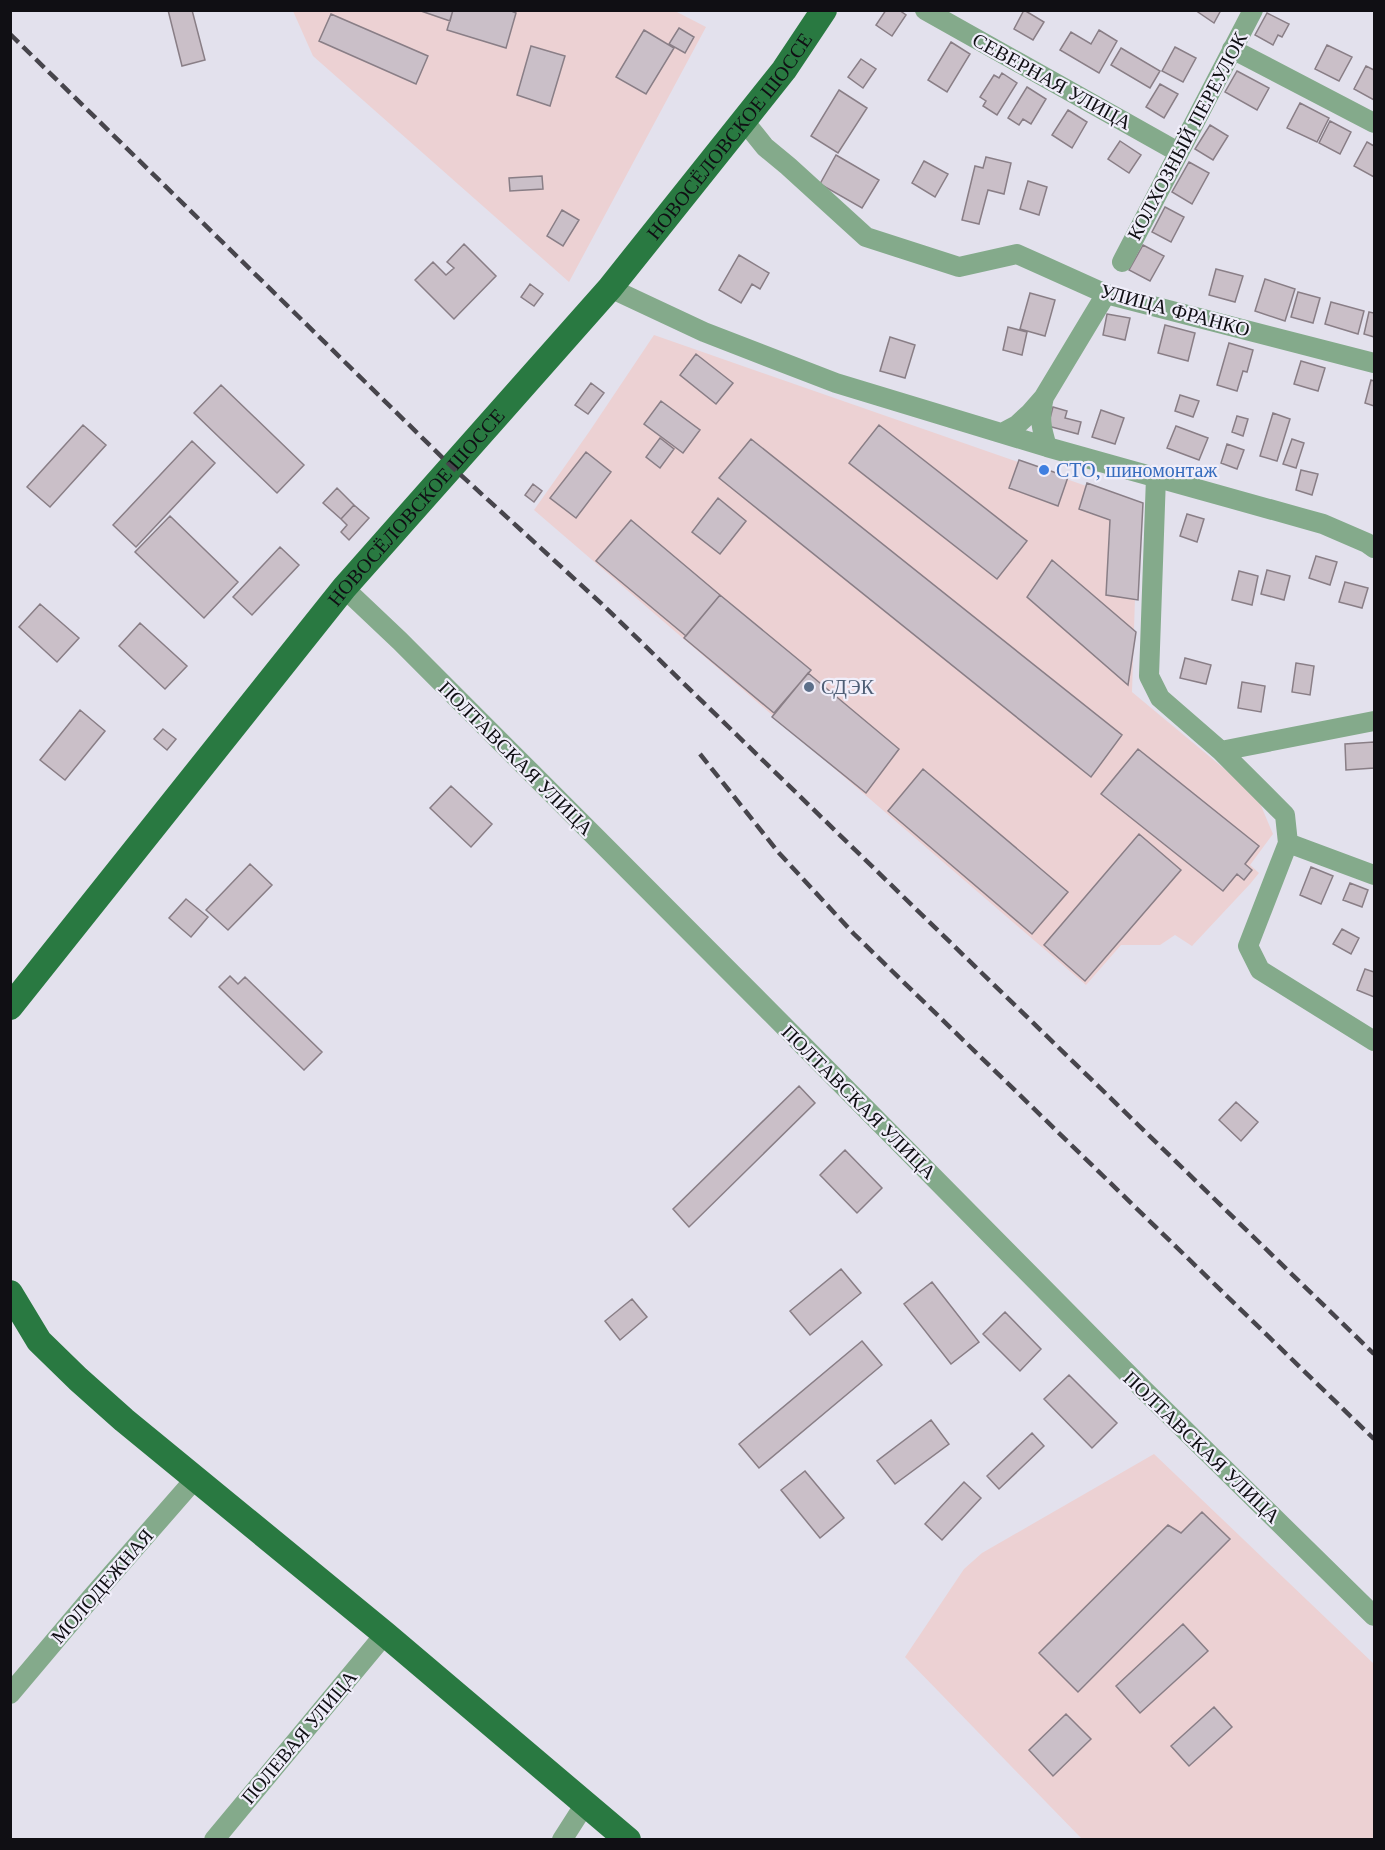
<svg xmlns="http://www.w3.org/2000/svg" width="1385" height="1850" font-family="Georgia,serif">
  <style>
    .industrial { fill: #ecd1d3 }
    .building { fill: #cabfc8; stroke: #897e86; stroke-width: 1.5 }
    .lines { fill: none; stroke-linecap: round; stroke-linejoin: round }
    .minor { stroke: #84aa8b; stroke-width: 20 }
    .major { stroke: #297941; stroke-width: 26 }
    .rail { stroke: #47454c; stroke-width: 4.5; stroke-dasharray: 12 6; stroke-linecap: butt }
    .shop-dot { fill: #3f7fe0; stroke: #f0eefa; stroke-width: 2 }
    .service-dot { fill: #5c6f8a; stroke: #f0eefa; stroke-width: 2 }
    .labels { text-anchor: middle; stroke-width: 4.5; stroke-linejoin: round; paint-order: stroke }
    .street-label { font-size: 20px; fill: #100f14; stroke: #f0eefa }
    .shop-label { font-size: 20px; fill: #366cbe; stroke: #f0eefa; text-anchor: start }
    .service-label { font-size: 20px; fill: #4e5e75; stroke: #f0eefa; text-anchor: start }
  </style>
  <rect width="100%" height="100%" fill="#e3e1ed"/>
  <path class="industrial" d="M673 10 706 27 569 282 313 56 293 11Z
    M654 335 1138 504 1132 692 1257 796 1273 834 1250 865 1259 873 1250 884 1192 946 1175 935 1160 945H1121L1086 985 534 510 589 432Z
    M1154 1454 1374 1664V1839H1082L905 1657 964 1569 982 1553Z"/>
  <path class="building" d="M168 10H192L205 60 182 66Z
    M418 10H453L450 21Z
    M453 10H509L516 13 506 48 447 30Z
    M886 10H899L906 15 892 36 876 25Z
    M1024 10 1044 22 1033 40 1014 29Z
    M1195 10H1221L1214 23Z
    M1267 13 1289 24 1282 37 1278 35 1273 45 1255 35Z
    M331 14 428 56 416 84 319 41Z
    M679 28 694 37 685 53 669 44Z
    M644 30 674 48 646 94 616 77Z
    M1099 30 1117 41 1099 73 1060 50 1071 32 1091 44Z
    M951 42 970 54 947 92 928 80Z
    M1327 45 1352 57 1339 81 1315 69Z
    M531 46 565 56 550 106 517 95Z
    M1175 47 1196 58 1183 82 1162 71Z
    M1121 48 1160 71 1150 88 1111 65Z
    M861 59 876 69 863 88 848 77Z
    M1366 66 1374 70V100L1354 89Z
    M1237 71 1269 88 1257 110 1225 92Z
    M1002 73 1017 83 997 115 983 106 986 101 980 97 994 75 999 78Z
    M1160 84 1178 94 1164 118 1146 107Z
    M1027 87 1046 99 1031 124 1023 119 1019 125 1008 118Z
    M839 90 867 108 838 153 811 136Z
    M1300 103 1329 118 1317 142 1287 128Z
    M1068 110 1087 122 1072 148 1052 135Z
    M1330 121 1351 132 1340 154 1319 143Z
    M1210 125 1228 136 1213 160 1195 149Z
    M1120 141 1141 155 1129 173 1108 159Z
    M1367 142 1374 146V177L1354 166Z
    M836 155 879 180 862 208 820 184Z
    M986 157 1011 163 1004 194 988 190 979 224 962 220 975 166 983 168Z
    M924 161 948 174 935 197 912 183Z
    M1189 162 1209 173 1192 204 1172 192Z
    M542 176 543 189 510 191 509 178Z
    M1028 181 1047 187 1039 215 1020 209Z
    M1165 207 1184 217 1171 242 1152 232Z
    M562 210 579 220 563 246 547 236Z
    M464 244 496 276 454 319 415 280 433 262 446 275 454 268 447 262Z
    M1143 245 1164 256 1150 281 1129 270Z
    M739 255 769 273 760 289 752 284 741 303 719 290Z
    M1216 269 1243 276 1235 302 1209 295Z
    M1265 279 1295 289 1285 321 1255 311Z
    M530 284 543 294 534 306 521 297Z
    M1298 292 1320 298 1313 323 1291 317Z
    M1030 293 1055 300 1045 336 1020 329Z
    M1331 302 1364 311 1358 334 1325 324Z
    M1369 312 1374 313V337L1364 334Z
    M1107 314 1130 318 1125 340 1103 335Z
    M1165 325 1195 333 1188 361 1158 353Z
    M1008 327 1027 332 1022 355 1003 350Z
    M890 337 915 345 905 378 880 371Z
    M1229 343 1253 350 1247 372 1243 371 1237 391 1217 385Z
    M696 354 733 383 716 404 680 375Z
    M1301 361 1325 368 1318 391 1294 384Z
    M1371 380 1374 381V406L1365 403Z
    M591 383 604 393 588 414 575 405Z
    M221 385 304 465 277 493 194 413Z
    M1180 395 1199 401 1193 417 1175 411Z
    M661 401 700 430 683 453 644 424Z
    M1053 407 1067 411 1065 418 1081 422 1078 434 1048 426Z
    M1101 410 1124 418 1115 444 1092 437Z
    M1273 413 1290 419 1277 461 1260 456Z
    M1237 416 1248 419 1243 436 1232 432Z
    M83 425 106 445 50 507 27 487Z
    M879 425 1027 541 997 579 849 463Z
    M1176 426 1208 438 1199 460 1167 448Z
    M660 438 674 449 660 468 646 457Z
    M751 439 1122 735 1091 777 719 478Z
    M1292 439 1304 443 1296 468 1283 464Z
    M192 441 215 463 136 547 113 525Z
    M1227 444 1244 450 1237 469 1221 463Z
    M586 452 611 472 576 518 550 498Z
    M1019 460 1068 477 1058 506 1009 488Z
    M1301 470 1318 474 1312 495 1296 490Z
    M1087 483 1143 503 1138 600 1106 595 1110 520 1079 509Z
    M533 484 542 491 534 502 525 495Z
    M337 488 354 505 341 519 323 503Z
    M718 498 746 521 720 554 692 532Z
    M354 505 369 518 349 540 341 532 347 525 341 519Z
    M1187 514 1204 519 1197 542 1180 536Z
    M170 516 238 582 204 618 135 552Z
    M631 520 720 595 686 636 596 561Z
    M280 547 299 565 252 615 233 597Z
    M1316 556 1337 562 1330 585 1309 578Z
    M1052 560 1136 632 1128 685 1027 597Z
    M1267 570 1290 576 1284 600 1261 594Z
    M1239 571 1258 576 1252 605 1232 600Z
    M1345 582 1368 588 1362 608 1339 602Z
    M720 595 811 670 774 713 684 638Z
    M40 604 79 638 57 662 19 627Z
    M140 623 187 666 165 689 119 646Z
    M1185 658 1211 665 1206 684 1180 678Z
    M1296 663 1314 666 1310 695 1292 692Z
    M808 673 899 749 866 793 772 717Z
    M1242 682 1265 686 1261 712 1238 708Z
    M80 710 105 731 65 780 40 760Z
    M163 729 176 739 167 750 154 739Z
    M1374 742V768L1346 770 1345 744Z
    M1138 749 1259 846 1245 864 1252 870 1244 880 1237 874 1223 891 1101 794Z
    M923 769 1068 892 1032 934 888 811Z
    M451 786 492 824 471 847 430 808Z
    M1139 834 1181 870 1085 981 1044 945Z
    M250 864 272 885 228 930 206 910Z
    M1311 867 1333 876 1321 904 1300 895Z
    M1350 883 1368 890 1362 907 1343 900Z
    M186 899 208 917 191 937 169 918Z
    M1342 929 1359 938 1351 954 1333 944Z
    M1365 969 1374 972V997L1357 990Z
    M230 976 238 984 245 977 322 1052 304 1070 219 987Z
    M799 1086 815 1103 689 1227 673 1209Z
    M1236 1102 1258 1122 1241 1141 1219 1120Z
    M845 1150 882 1188 857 1213 820 1175Z
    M841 1269 861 1293 810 1335 790 1311Z
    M932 1282 979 1342 951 1364 904 1304Z
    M632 1299 647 1317 620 1340 605 1321Z
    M1005 1312 1041 1349 1020 1371 983 1334Z
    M862 1341 882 1365 759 1468 739 1444Z
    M1069 1375 1117 1423 1092 1448 1044 1399Z
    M931 1420 949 1444 895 1484 877 1461Z
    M1032 1433 1044 1446 999 1489 987 1476Z
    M805 1471 844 1518 820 1538 781 1490Z
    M964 1482 981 1498 942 1540 925 1524Z
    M1202 1512 1230 1539 1078 1692 1039 1653 1168 1525 1181 1533Z
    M1183 1624 1208 1651 1140 1713 1116 1686Z
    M1214 1707 1232 1727 1189 1766 1171 1746Z
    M1066 1714 1091 1739 1053 1776 1029 1750Z"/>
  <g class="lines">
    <path class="minor" d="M925 10 1178 152
      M1232 49 1374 123
      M744 121 765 147 788 166 866 237 959 267 1017 254 1106 294 1374 363
      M1122 262 1253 10
      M610 288 704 332 836 383 1047 447 1323 524 1367 543 1374 548
      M1044 397C1039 418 1041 427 1047 447
      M1002 433 1017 425 1030 413 1044 397 1106 294
      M1156 477 1149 676 1160 698 1221 751 1285 815 1288 843 1248 946 1260 970 1374 1041
      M344 588 400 641 772 1014 1143 1389 1374 1616
      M1221 751 1374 721
      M1288 843 1374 875
      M10 1694 91 1598 195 1479
      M214 1840 385 1634
      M562 1840 585 1804"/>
    <g class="major">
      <path id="s1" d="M10 1007 344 588 610 288 784 70 824 10"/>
      <path d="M10 1293 39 1341 78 1379 124 1420 385 1634 628 1840"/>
    </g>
    <path class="rail" d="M10 34 451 466 603 605 1374 1354
      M700 754 779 853 854 934 1374 1439"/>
  </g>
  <circle class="shop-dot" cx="1044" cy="470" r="6"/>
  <circle class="service-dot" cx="809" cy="687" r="6"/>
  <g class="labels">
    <g class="street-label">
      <text transform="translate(1052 81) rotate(29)" y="7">СЕВЕРНАЯ УЛИЦА</text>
      <text dy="7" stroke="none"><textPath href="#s1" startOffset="1130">НОВОСЁЛОВСКОЕ ШОССЕ</textPath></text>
      <text transform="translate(1187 136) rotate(-62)" y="7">КОЛХОЗНЫЙ ПЕРЕУЛОК</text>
      <text transform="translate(1175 310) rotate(15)" y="7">УЛИЦА ФРАНКО</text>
      <text dy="7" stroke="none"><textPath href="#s1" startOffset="644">НОВОСЁЛОВСКОЕ ШОССЕ</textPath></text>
      <text transform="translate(516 758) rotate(45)" y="7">ПОЛТАВСКАЯ УЛИЦА</text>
      <text transform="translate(859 1102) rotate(45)" y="7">ПОЛТАВСКАЯ УЛИЦА</text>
      <text transform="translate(1202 1447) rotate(44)" y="7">ПОЛТАВСКАЯ УЛИЦА</text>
      <text transform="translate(102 1586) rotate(-49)" y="7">МОЛОДЕЖНАЯ</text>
      <text transform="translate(299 1737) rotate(-50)" y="7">ПОЛЕВАЯ УЛИЦА</text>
    </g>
    <g class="shop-label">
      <text x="1056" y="477">СТО, шиномонтаж</text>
    </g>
    <g class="service-label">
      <text x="821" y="694">СДЭК</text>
    </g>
  </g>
  <rect width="1385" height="1850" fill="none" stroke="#100f14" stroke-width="24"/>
</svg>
